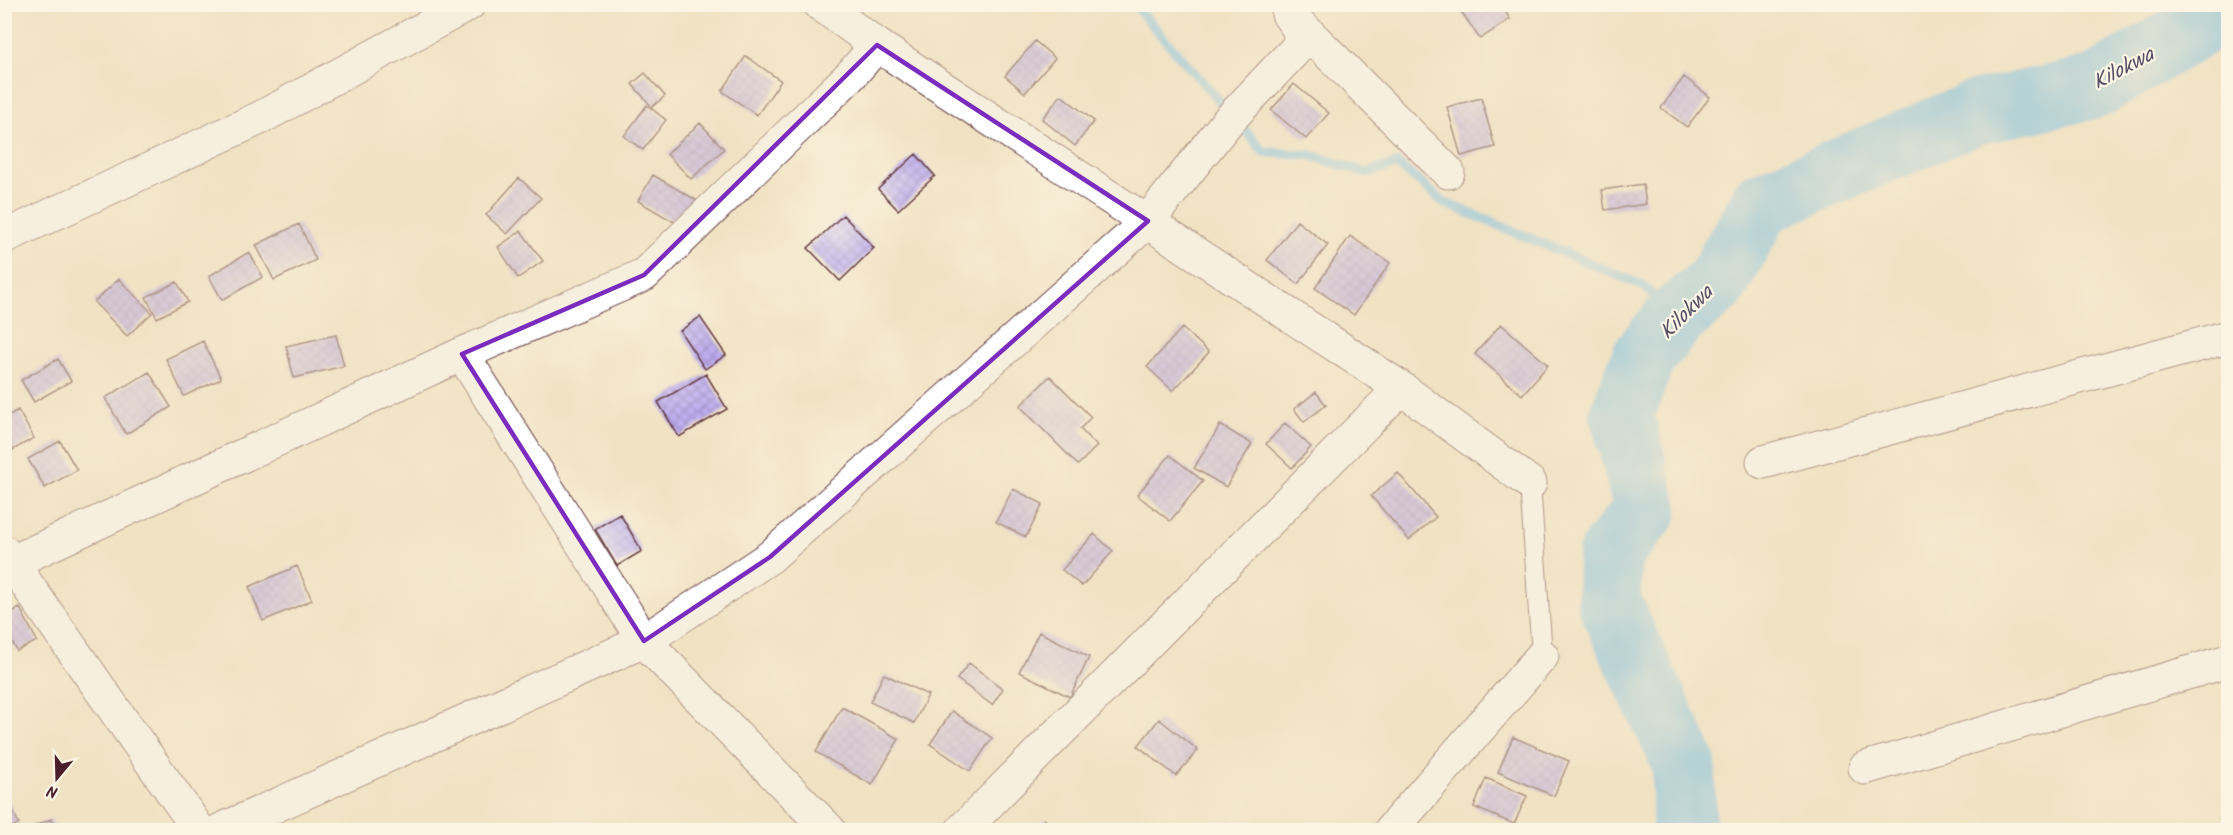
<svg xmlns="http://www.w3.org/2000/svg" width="2233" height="835" font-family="Kalam,sans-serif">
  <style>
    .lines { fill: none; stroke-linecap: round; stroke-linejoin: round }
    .stream { stroke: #70beeb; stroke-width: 10 }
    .river { stroke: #70beeb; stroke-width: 64 }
    .building { fill: url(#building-cross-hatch) }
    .lane-casing { stroke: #633c42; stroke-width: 22 }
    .street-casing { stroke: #633c42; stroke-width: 35 }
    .lane { stroke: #fff; stroke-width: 20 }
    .street { stroke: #fff; stroke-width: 33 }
    .marked { fill: none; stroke: #7b2cbf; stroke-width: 4.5; stroke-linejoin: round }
    .labels { text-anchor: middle; stroke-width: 4.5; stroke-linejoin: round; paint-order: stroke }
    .water-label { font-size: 21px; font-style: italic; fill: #554f65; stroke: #fcf5e5 }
  </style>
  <defs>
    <pattern id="building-cross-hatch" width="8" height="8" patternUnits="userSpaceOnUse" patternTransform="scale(1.5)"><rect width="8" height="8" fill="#baa8f0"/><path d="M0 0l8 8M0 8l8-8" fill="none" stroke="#9988c3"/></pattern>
  </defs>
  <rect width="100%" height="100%" fill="#fcf5e5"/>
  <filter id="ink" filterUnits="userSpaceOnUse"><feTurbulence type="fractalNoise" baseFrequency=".0167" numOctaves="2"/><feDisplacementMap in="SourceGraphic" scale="12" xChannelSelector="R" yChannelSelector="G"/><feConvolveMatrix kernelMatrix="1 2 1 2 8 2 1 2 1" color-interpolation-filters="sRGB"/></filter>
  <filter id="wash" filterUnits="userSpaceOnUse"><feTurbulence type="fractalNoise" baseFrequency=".008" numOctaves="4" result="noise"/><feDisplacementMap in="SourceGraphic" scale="24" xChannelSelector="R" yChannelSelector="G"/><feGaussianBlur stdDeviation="1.35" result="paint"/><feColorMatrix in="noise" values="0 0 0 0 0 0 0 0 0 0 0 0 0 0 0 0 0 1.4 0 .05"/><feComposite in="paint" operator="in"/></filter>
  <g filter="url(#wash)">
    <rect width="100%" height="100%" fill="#f1e2c3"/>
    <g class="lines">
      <path class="stream" d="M1134 4 1264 152 1310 155 1366 173 1397 164 1443 202 1644 286 1675 318"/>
      <path class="river" d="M1684 830V763L1609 602 1610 554 1646 510 1622 414 1644 356 1675 318 1716 284 1762 203 1974 113 2095 87 2228 8"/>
    </g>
    <g id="blocks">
      <path class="building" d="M1456 4H1500L1510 19 1480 39Z
        M1035 41 1055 58 1025 93 1005 76Z
        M746 56 781 81 757 115 722 91Z
        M645 73 665 96 652 107 632 84Z
        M1684 77 1710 97 1687 127 1661 108Z
        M1294 84 1329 113 1306 139 1271 110Z
        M1061 95 1094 121 1075 146 1042 119Z
        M1481 98 1495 147 1461 156 1447 107Z
        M647 105 666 120 643 150 624 136Z
        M700 123 724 149 691 179 667 154Z
        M916 154 935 176 898 210 878 189Z
        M653 175 696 200 681 226 638 201Z
        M519 178 541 198 507 234 486 215Z
        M1643 184 1646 204 1605 210 1602 190Z
        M843 215 874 248 840 281 808 248Z
        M1297 221 1328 245 1298 284 1267 260Z
        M299 224 316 260 274 280 256 245Z
        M521 231 543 261 518 278 498 247Z
        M1350 236 1390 263 1354 315 1315 288Z
        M249 252 263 277 222 300 209 276Z
        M119 279 152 313 127 336 94 302Z
        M177 282 188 302 157 318 146 297Z
        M700 317 726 355 705 369 680 331Z
        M1501 324 1548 365 1522 395 1475 354Z
        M1182 328 1209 352 1173 391 1147 367Z
        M336 335 344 366 294 378 286 346Z
        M203 341 221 379 184 396 166 359Z
        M58 359 71 381 34 402 21 380Z
        M149 372 171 407 126 434 105 398Z
        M706 374 727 409 679 437 658 402Z
        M1050 376 1091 417 1080 429 1097 446 1078 465 1020 406Z
        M1316 392 1326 405 1304 422 1294 409Z
        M18 410 34 438 4 455V418Z
        M1285 423 1311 447 1292 468 1266 444Z
        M1220 425 1252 444 1226 487 1194 468Z
        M60 441 77 470 45 488 28 459Z
        M1170 455 1203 481 1170 521 1137 495Z
        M1398 473 1436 517 1409 540 1371 496Z
        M1013 489 1043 504 1026 537 996 522Z
        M620 514 642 551 617 566 595 529Z
        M1094 534 1113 551 1082 586 1062 570Z
        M297 566 312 600 263 621 249 587Z
        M20 608 37 641 17 651 4 627V616Z
        M1039 632 1089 657 1070 697 1019 672Z
        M969 663 1003 689 992 705 957 679Z
        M884 674 928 695 914 723 870 702Z
        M842 707 899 739 872 785 816 752Z
        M952 711 992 738 970 771 930 744Z
        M1159 719 1198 750 1176 776 1138 746Z
        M1513 737 1569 761 1554 796 1498 772Z
        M1486 778 1527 796 1514 824 1474 807Z
        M4 791 19 824 4 830Z
        M51 819 56 830H25Z
        M1044 819 1060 830H1036Z"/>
    </g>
  </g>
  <g filter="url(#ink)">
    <use href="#blocks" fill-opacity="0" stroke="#633c42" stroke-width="1.5"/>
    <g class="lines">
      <g class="lane-casing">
        <path id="lane" d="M1530 483 1542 656"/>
      </g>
      <g class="street-casing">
        <path id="street" d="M820 4 877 45 1401 388 1530 483
          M1290 15 1448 172
          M4 237 262 117 469 4
          M462 354 644 641 829 830
          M1763 462 2228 337
          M4 552 199 830
          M4 566 462 354 644 275 851 75 877 45
          M1865 768 2228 661
          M221 830 644 641 770 557 1148 221 1228 121 1298 47 1301 32 1288 14
          M962 830 1401 388
          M1391 830 1542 656"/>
      </g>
      <use href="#lane" class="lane"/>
      <use href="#street" class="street"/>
    </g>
  </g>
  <path d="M0 0H2233V835H0ZM877 45 1148 221 770 557 644 641 462 354 644 275Z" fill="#f1e2c3" fill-opacity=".55" fill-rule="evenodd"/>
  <path class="marked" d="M877 45 1148 221 770 557 644 641 462 354 644 275Z"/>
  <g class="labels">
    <g class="water-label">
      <text transform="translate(2123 68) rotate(-28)" y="7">Kilokwa</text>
      <text transform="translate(1686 312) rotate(-45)" y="7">Kilokwa</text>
    </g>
  </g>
  <rect width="2233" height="835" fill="none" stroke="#fcf5e5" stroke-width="24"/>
  <g transform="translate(57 778) rotate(199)" stroke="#fcf5e5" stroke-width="4.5" paint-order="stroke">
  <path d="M0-4.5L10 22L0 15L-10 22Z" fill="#4a1f2b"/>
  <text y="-9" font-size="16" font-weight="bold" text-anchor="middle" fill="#4a1f2b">N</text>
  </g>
</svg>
